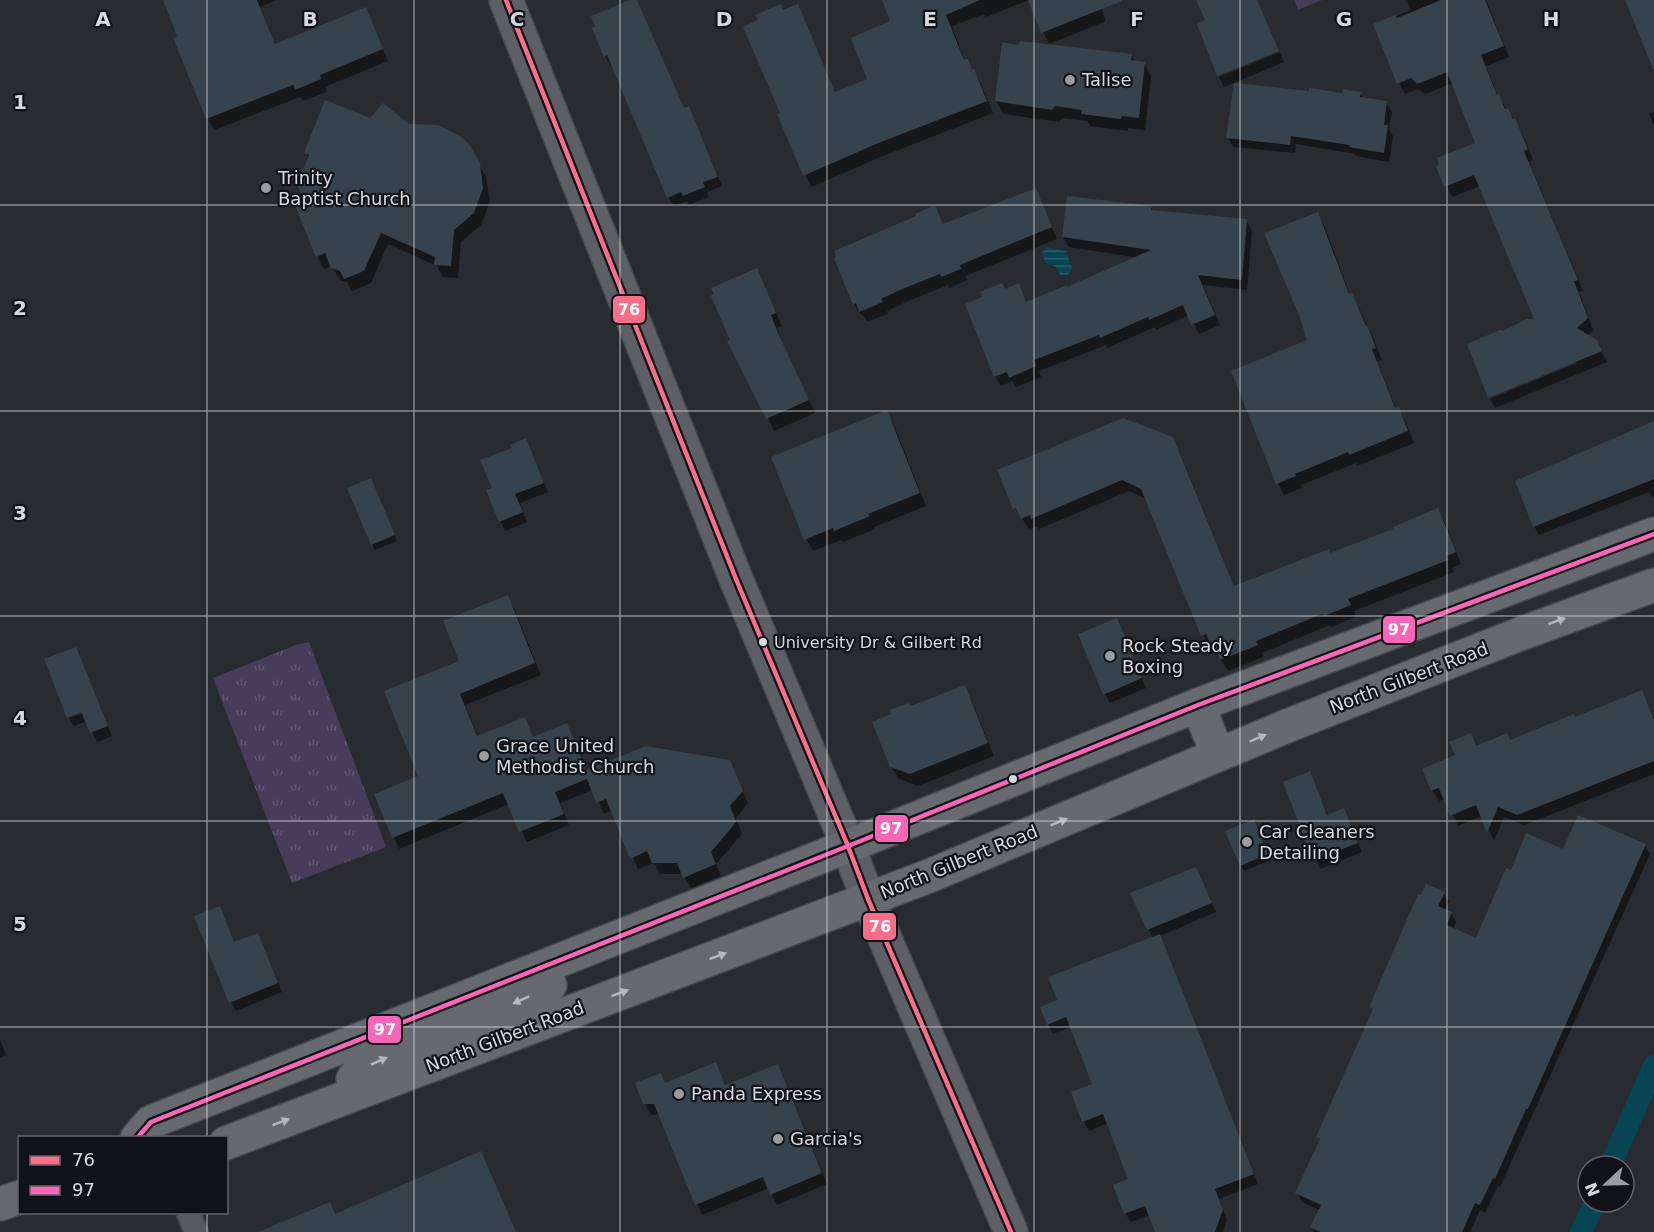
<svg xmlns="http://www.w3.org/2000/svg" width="1654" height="1232" font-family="'DejaVu Sans',sans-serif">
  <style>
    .grass { fill: url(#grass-tufts) }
    .garden { fill: #483c5b }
    .water { fill: url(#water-rules) }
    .shadow { fill: #0007 }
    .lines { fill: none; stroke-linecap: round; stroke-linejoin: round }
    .canal { stroke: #074454; stroke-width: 22 }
    .building { fill: #37434c }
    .minor-casing { stroke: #45474c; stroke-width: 26 }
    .secondary-casing { stroke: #45474c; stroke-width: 36 }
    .primary-casing { stroke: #45474c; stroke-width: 36 }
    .minor { stroke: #595b5f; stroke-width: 22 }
    .secondary { stroke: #5c5f66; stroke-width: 33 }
    .primary { stroke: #676971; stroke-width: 33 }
    .bus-1-casing { stroke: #101217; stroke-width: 9 }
    .bus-2-casing { stroke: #101217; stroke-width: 9 }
    .bus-1 { stroke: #fb6d88; stroke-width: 4.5 }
    .bus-2 { stroke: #fa66b7; stroke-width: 4.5 }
    .oneway { fill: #b5b8bf }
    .grid { fill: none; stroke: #d6dae0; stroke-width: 1.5; stroke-opacity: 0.55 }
    .poi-dot { fill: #999da2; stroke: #101217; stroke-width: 2 }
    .bus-dot { fill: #d6dae0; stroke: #101217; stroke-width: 2 }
    .labels { text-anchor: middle; stroke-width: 4.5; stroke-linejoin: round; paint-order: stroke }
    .bus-label { font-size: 16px; fill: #d6dae0; stroke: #101217; text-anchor: start }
    .poi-label { font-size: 18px; fill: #d6dae0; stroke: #101217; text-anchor: start }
    .street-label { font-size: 18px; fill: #d6dae0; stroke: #101217 }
    .grid-label { font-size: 20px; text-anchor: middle; font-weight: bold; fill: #d6dae0; stroke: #101217; stroke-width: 4.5; stroke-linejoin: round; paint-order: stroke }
    .line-badge { stroke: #101217; stroke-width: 2 }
    .badge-label { font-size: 16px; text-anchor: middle; font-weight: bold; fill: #fff }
  </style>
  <defs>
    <pattern id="grass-tufts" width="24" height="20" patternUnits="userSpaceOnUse" patternTransform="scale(1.5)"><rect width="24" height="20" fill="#483c5b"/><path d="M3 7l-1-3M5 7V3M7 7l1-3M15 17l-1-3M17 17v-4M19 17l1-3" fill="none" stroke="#625872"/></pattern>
    <pattern id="water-rules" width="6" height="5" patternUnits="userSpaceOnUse" patternTransform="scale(1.5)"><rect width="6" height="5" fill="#074454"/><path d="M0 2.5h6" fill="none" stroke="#2a5e6c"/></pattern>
  </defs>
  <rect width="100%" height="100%" fill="#282b30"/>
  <path class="grass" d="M309 642 386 847 292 883 213 678 296 645Z"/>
  <path class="garden" d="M1294 0H1322L1298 10Z"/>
  <path class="water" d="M1047 247 1066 251 1072 268 1068 275H1060L1056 267 1045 262 1042 252Z"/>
  <path class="shadow" d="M164 0H277L260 7 276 46 365 9 388 61 325 87 327 92 303 101 300 97 214 130 207 118Z
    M634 0 684 109 693 117 722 186 707 192 709 197 689 205 687 201 674 206 668 197 612 64 610 65 605 56Z
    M884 0H1098L1106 21 1049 44 1029 0 986 17 984 14 952 26 965 62 967 61 980 82 993 113 883 156 811 187 779 115 782 114 783 12 798 6 836 94 869 80 892 22Z
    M1407 0H1486L1509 57 1486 66 1498 96 1515 120 1526 142 1533 160 1529 162 1583 291 1579 292 1593 330 1587 336 1596 342 1607 362 1495 408 1490 399 1577 363 1576 360 1503 332 1536 320 1480 186 1452 197 1438 167 1477 144 1453 83 1425 94 1418 89 1405 94 1399 83 1375 25 1411 10Z
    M1280 52 1284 62 1224 87 1219 77Z
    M1131 55 1135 62 1144 63 1151 76 1145 130 1128 128V131L1090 126 1087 121 1062 118 1059 122 1004 114 996 101Z
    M1360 93 1363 99 1386 103 1392 112 1389 129 1393 136 1389 162 1356 156 1355 154 1296 144 1295 153 1233 147 1228 137 1343 95Z
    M1654 112V125L1649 114Z
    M371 119 408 126 468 145 486 177 490 201 481 225 461 242 458 278 443 277 437 266 388 244 371 283 352 291 347 282 340 280 332 266 324 269 317 256 294 199 303 195 309 158 306 153Z
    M1035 190 1057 239 965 276 967 280 949 288 948 285 906 302 887 311 888 314 867 322 863 315H861L854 304 918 217 935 207 944 225Z
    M1151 207 1153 211 1246 220 1252 231 1247 290 1203 285 1220 325 1199 334 1189 315 1156 330 1155 327 1107 348 1106 345 1039 371 1041 377 1016 387 1013 381 1001 386 995 376 1005 291 1018 285 1027 303 1067 288 1139 258 1069 247 1063 237Z
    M1317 214 1324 225 1350 295 1358 306 1373 338 1382 360 1377 361 1396 409H1398L1405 420 1414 443 1357 466 1356 463 1301 485 1302 488 1284 495 1278 483 1309 340Z
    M756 270 782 326 777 328 784 348 815 413 774 431 732 340 716 295Z
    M886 412 894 425 926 506 874 527 875 529 843 542 841 540 813 551 806 539Z
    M1654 425V496L1652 497 1649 492 1539 535 1534 526Z
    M1172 439 1179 451 1235 588 1330 555 1395 529 1437 509 1444 521 1461 564 1452 568 1454 572 1354 611 1356 617 1331 627 1330 625 1262 653 1263 657 1228 671 1212 645 1209 647 1203 635 1147 499 1129 491 1039 529 1037 526 1029 529 1015 508Z
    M526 440 548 492 520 503 527 522 505 531 500 521 494 489 514 449Z
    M374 486 397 541 375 550 372 544Z
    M507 597 514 608 541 675 465 705 478 737 524 718 534 738 567 725 587 771 729 762 748 803 736 818 742 834 716 864 721 876 691 888 683 874H660L654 863 638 869 612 810 604 814 593 790 560 803 569 825 527 842 509 804 399 849 376 795 420 777 461 662Z
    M1117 620 1146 688 1110 703 1105 694Z
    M76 649 112 736 97 742 87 721 74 726 69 718 89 711Z
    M964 687 971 699 994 756 918 786 899 779 891 766 910 708Z
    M1641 692 1654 719V774L1524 825 1504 817 1494 841 1482 816 1458 826 1445 799 1439 801 1432 790 1477 748 1510 742Z
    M1309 773 1328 816 1344 810 1362 852 1320 869 1285 782Z
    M1257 826 1271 860 1244 871 1241 865Z
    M1645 846 1650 854 1500 1187 1498 1186 1485 1213 1480 1210 1470 1232H1314L1312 1227 1320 1210 1302 1202 1297 1193 1321 1142 1318 1137 1374 1012 1371 1007 1443 893 1449 901 1445 911 1451 913 1456 922 1453 930 1476 940 1512 872 1563 851Z
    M1200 878 1216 912 1160 936 1258 1184 1219 1199 1227 1220 1223 1232H1157L1150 1215 1131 1222 1125 1213 1130 1180 1108 1123 1089 1131 1084 1122 1073 1093 1094 1085 1071 1027 1053 1034 1048 1024 1059 1001 1153 938 1132 894Z
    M224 917 235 944 257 935 282 992 236 1011 231 1002Z
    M0 1040 6 1055 0 1058Z
    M715 1064 726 1086 777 1066 783 1076 827 1184 777 1205 769 1188 702 1215 660 1114 651 1115 645 1104 666 1084Z"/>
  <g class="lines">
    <path class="canal" d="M1610 1166 1654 1066
      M1581 1232 1595 1202"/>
  </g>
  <path class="building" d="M163 0H257L275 44 366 7 383 49 320 75 321 79 295 90 293 85 206 119 173 38 177 36Z
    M630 0H637L684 108 689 106 718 177 703 182 705 187 683 196 681 192 667 198 607 55 604 57 592 28 595 26 591 16Z
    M882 0H980L946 15 964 60 968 59 972 69H974L987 101 876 144 803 176 777 114 780 113 743 27 758 20 755 15 781 4 783 10 798 4 835 92 867 79 851 38 890 21Z
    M1028 0H1121L1122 1 1041 33Z
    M1196 0H1257L1279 51 1217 76 1197 24 1205 20Z
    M1441 0H1485L1504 46 1481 55 1497 95 1499 94 1505 109 1508 108 1513 119 1515 118 1520 130 1528 149 1524 151 1578 280 1574 281 1588 318 1577 328 1597 340 1602 351 1488 398 1467 344 1500 330 1503 331 1527 319H1534L1474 175 1444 187 1436 166 1439 165 1437 158 1475 143 1447 72 1417 84 1411 78 1397 84 1373 24 1395 15 1397 18Z
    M1625 0H1654V69H1653Z
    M1021 41 1132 54 1131 60 1145 62 1139 118 1122 116 1121 119 1081 114 1082 110 1055 106 1052 110 995 101 1002 42 1018 45Z
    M1234 83 1309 91V88L1342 93 1343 89 1361 92 1360 97 1387 101 1384 125H1388L1384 153 1349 147 1350 145 1291 136 1290 145 1226 138Z
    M325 100 370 118 383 103 409 124 438 125 460 136 469 144 480 163 483 188 474 213 454 230 451 266 434 265 435 257 381 233 364 271 344 279 340 271 331 268 325 253 316 257 292 198 301 194 297 184 309 155 304 153Z
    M1036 188 1052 227 960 265 961 269 941 277 940 274 900 290 881 299 883 302 859 312 856 303 853 305 834 258 836 257 834 251 916 216 915 214 935 205 943 224Z
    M1067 196 1152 206 1151 210 1247 219 1242 280 1198 275 1215 315 1191 325 1183 305 1149 320 1148 317 1100 338 1099 335 1034 360 1036 366 1009 378 1007 372 994 377 965 304 982 297 980 292 1002 283 1005 289 1019 283 1026 302 1067 285V287L1151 250 1062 237Z
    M1318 212 1349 294 1352 293 1366 326 1367 325 1376 348 1372 349 1395 408 1399 407 1408 431 1349 455 1348 452 1295 474 1296 476 1276 484 1231 371 1307 340 1299 315 1264 233Z
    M757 268 776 313 771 315 778 333 809 400 766 419 727 341 730 340 711 296 714 294 711 288Z
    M887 410 920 493 868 514 870 516 834 531 833 528 804 540 771 457Z
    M1123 418 1173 437 1234 586 1329 549 1330 553 1393 529V527L1438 508 1456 552 1447 556 1448 560 1348 599 1351 605 1324 616 1322 614 1256 641 1258 645 1220 660 1215 647 1212 648 1206 634 1201 636 1141 489 1122 480 1031 519 1030 515 1021 519 1016 508 1013 509 997 470Z
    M1654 421V479L1533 527 1515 481Z
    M526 438 544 483 515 494 523 512 499 522 486 490 492 488 480 460 512 448 510 445Z
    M371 478 395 535 371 545 347 488Z
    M508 595 535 663 460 694 477 736 525 717 533 737 567 723 586 770 646 746 730 760 743 791 730 806 736 822 711 852 716 864 683 878 677 863H652L647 851 630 859 606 799 596 803 587 779 555 792 564 814 519 832 503 793 392 838 374 794 418 776 384 691 459 661 443 621Z
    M1117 618 1142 678 1103 695 1078 634Z
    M76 647 108 726 90 733 81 712 67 718 44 659Z
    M965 685 988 743 910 774 890 767 872 722 891 714 890 710 909 703 911 706Z
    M1642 690 1654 720V761L1517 815 1498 807 1487 833 1476 805 1450 816 1439 788 1431 791 1422 769 1455 755 1449 742 1471 733 1476 746 1507 733 1510 740 1574 714 1575 717Z
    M1310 771 1327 815 1344 808 1358 843 1313 860 1283 782Z
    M1578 815 1646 844 1528 1109H1526L1495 1179 1493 1178 1480 1205 1475 1203 1462 1232H1320L1310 1227 1321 1205 1295 1193 1320 1139 1316 1137 1373 1009 1369 1007 1418 894 1421 895 1426 884 1445 892 1438 906 1452 912 1447 925 1476 938 1506 868 1511 870 1526 833 1563 849Z
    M1254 819 1268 854 1240 866 1225 831Z
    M1196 867 1212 903 1147 930 1130 893Z
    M220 906 234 942 258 933 278 983 229 1003 194 916Z
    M1160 934 1254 1174 1215 1189 1223 1210 1215 1232H1155L1145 1206 1124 1214 1113 1185 1128 1179 1103 1114 1082 1122 1071 1092 1092 1084 1066 1017 1047 1025 1040 1007 1057 1000 1048 977Z
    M716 1062 725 1085 778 1064 822 1173 770 1195 763 1177 695 1205 654 1104H643L635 1083 661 1073 665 1083Z
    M481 1151 516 1232H258L330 1202 335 1214Z"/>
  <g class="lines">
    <g class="minor-casing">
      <path id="minor" d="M188 1212 196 1232"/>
    </g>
    <g class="secondary-casing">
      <path id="secondary" d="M506 0 736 579 848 846 868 899 1011 1232"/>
    </g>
    <g class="primary-casing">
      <path id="primary" d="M1198 705 1218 755
        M469 1050 470 1035 477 1021 550 985
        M353 1079C370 1053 440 1048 450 1022 453 1016 451 1010 449 1004
        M137 1138 151 1122 848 846 1198 705 1654 534
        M226 1143 929 876 1287 726 1520 634 1654 585
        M0 1204 20 1197"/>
    </g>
    <use href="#minor" class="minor"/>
    <use href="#secondary" class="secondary"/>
    <use href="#primary" class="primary"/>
    <g class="bus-1-casing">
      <path id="bus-1" d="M506 0 736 579 848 846 868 899 1011 1232"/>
    </g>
    <g class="bus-2-casing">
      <path id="bus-2" d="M137 1138 151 1122 848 846 1198 705 1654 534"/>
    </g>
    <use href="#bus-1" class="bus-1"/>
    <use href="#bus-2" class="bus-2"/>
  </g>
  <defs><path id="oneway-solid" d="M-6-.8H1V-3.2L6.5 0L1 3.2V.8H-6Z" transform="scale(1.5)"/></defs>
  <g class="oneway">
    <use href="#oneway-solid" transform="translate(1557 621) rotate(-20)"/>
    <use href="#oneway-solid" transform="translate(1258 738) rotate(-23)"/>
    <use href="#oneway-solid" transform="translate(1059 822) rotate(-22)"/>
    <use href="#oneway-solid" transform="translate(718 956) rotate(-21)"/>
    <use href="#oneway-solid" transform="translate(620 993) rotate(-21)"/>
    <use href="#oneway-solid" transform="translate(521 1000) rotate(156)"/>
    <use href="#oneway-solid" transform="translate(379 1061) rotate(-24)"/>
    <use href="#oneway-solid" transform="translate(281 1122) rotate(-21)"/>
  </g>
  <path class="grid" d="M207 0V1138M414 0V1232M620 0V1232M827 0V1232M1034 0V1232M1240 0V1232M1447 0V1232M0 205H1654M0 411H1654M0 616H1654M0 821H1654M0 1027H1654M207 1212V1232"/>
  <g class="poi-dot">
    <circle cx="1070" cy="80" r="6"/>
    <circle cx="266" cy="188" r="6"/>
    <circle cx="1110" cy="656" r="6"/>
    <circle cx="484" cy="756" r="6"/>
    <circle cx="1247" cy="842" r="6"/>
    <circle cx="679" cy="1094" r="6"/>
    <circle cx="778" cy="1139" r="6"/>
  </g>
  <g class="bus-dot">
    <circle cx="763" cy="642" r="5"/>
    <circle cx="1013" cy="779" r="5"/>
  </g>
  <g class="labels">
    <g class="bus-label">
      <text x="774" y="648">University Dr &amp; Gilbert Rd</text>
    </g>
    <g class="poi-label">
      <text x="1082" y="86">Talise</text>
      <text x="278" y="184">Trinity<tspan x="278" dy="21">Baptist Church</tspan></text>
      <text x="1122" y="652">Rock Steady<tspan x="1122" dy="21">Boxing</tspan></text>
      <text x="496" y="752">Grace United<tspan x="496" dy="21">Methodist Church</tspan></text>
      <text x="1259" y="838">Car Cleaners<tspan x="1259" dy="21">Detailing</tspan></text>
      <text x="691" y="1100">Panda Express</text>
      <text x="790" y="1145">Garcia's</text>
    </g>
    <g class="street-label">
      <text transform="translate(1409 678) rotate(-21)" y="6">North Gilbert Road</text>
      <text transform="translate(959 862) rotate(-22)" y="6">North Gilbert Road</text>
      <text transform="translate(505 1037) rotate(-21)" y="6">North Gilbert Road</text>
    </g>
  </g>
  <g class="grid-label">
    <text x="103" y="26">A</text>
    <text x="310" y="26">B</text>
    <text x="517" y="26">C</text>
    <text x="724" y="26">D</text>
    <text x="930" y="26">E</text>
    <text x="1137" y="26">F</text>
    <text x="1344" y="26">G</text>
    <text x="1551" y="26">H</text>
    <text x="20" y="109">1</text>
    <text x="20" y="315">2</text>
    <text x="20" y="520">3</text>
    <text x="20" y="725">4</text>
    <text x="20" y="931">5</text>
  </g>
  <g class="line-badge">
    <rect x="612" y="295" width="34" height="29" rx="6" fill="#fb6d88"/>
    <rect x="1382" y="615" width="34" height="29" rx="6" fill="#fa66b7"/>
    <rect x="874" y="814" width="35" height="29" rx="6" fill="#fa66b7"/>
    <rect x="862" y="912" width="35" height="29" rx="6" fill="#fb6d88"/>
    <rect x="367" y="1015" width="35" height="29" rx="6" fill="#fa66b7"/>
  </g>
  <g class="badge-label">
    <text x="629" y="315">76</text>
    <text x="1399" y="635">97</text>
    <text x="891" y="834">97</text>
    <text x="880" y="932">76</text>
    <text x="385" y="1035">97</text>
  </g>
  <rect x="18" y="1136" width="210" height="78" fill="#101217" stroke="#5f6267" stroke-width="1.5"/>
  <rect x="30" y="1156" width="30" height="9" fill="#fb6d88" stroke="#5f6267" stroke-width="1.5"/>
  <text x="72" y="1166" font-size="18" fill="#d6dae0">76</text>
  <rect x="30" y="1186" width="30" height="9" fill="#fa66b7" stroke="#5f6267" stroke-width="1.5"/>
  <text x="72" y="1196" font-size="18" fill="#d6dae0">97</text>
  <g transform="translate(1606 1184) rotate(248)"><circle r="28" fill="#101217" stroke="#5f6267" stroke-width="1.5"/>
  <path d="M0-4.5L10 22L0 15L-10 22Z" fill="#999da2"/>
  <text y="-9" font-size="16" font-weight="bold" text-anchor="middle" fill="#d6dae0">N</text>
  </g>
</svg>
